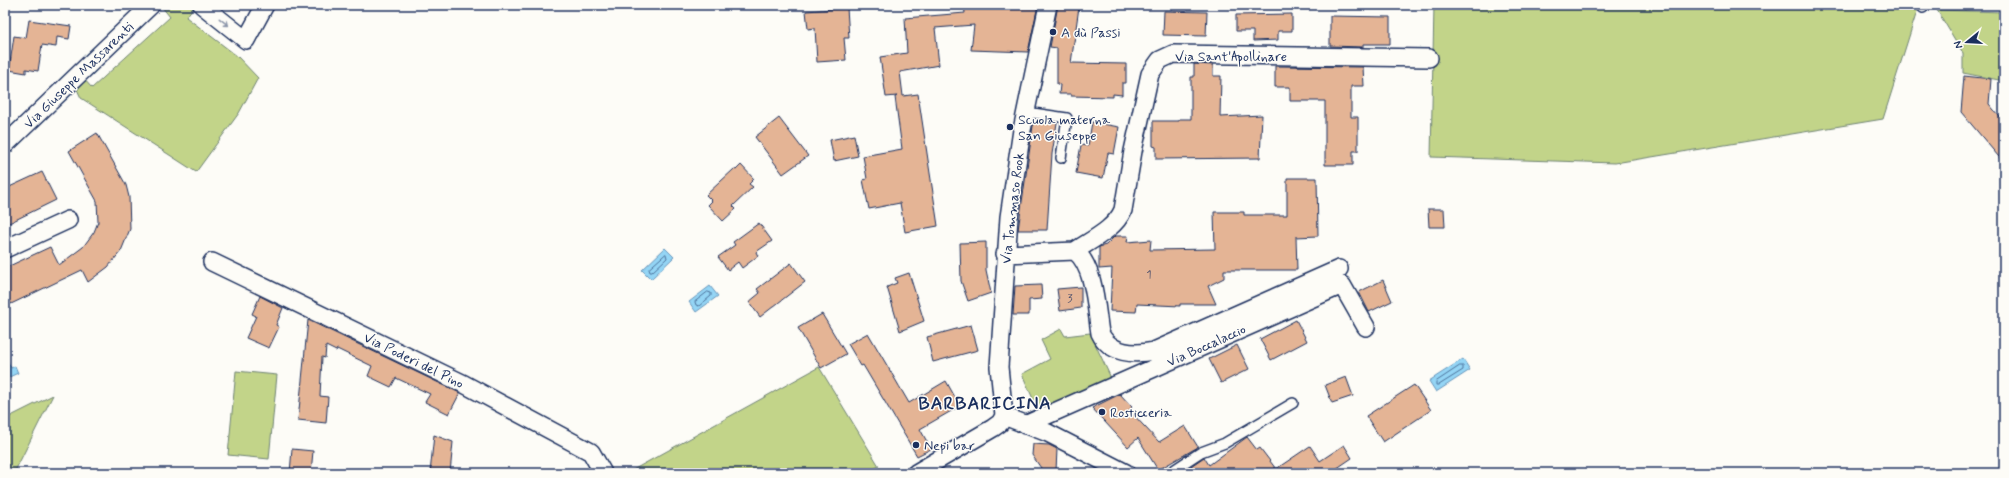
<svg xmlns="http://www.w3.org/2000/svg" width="2009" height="478" font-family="Mynerve,sans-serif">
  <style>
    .green { fill: #c2d489; stroke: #6e8274 }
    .water { fill: #94d5f5; stroke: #6493b9 }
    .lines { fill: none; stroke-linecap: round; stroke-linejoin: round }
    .shore { stroke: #4b719a; stroke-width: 1 }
    .building { fill: #e4b495; stroke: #1b2f5e }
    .lane-casing { stroke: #1b2f5e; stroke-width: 12 }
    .street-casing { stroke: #1b2f5e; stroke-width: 20 }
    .lane { stroke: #fdfcf7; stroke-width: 9 }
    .street { stroke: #fdfcf7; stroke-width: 17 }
    .oneway { stroke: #8c96aa }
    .poi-dot { fill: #1b2f5e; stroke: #fdfcf7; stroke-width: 1.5 }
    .labels { text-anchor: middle; stroke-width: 3; stroke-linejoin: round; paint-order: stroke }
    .number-label { font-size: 12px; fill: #4d506c }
    .poi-label { font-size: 14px; fill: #1b2f5e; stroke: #fdfcf7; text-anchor: start }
    .street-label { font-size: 14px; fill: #1b2f5e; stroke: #fdfcf7 }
    .district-label { font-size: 18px; font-weight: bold; letter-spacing: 1px; fill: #1b2f5e; stroke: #fdfcf7 }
  </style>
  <rect width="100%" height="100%" fill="#fdfcf7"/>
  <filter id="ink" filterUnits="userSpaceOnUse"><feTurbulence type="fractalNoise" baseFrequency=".025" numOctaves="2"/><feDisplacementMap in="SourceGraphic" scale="8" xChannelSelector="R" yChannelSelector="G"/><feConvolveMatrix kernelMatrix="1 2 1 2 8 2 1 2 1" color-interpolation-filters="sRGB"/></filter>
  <g filter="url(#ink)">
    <path class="green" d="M164 5H190L193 8 186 17 237 56 258 78 239 113 196 172 81 98 76 87 83 78 92 88 170 17 162 7Z
      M1434 5H1919L1883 119 1615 163 1431 157Z
      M1937 10 2004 12V81L1963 73V53Z
      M1061 329 1065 336 1090 333 1111 378 1038 410 1022 374 1050 359 1041 340Z
      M819 367 879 466 867 473H632L631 471Z
      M236 371 277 375 269 459 228 455Z
      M53 395 14 473H5V419Z"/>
    <path class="water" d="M665 248 674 257 651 279 642 270Z
      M710 286 718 296 696 312 689 302Z
      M5 356 11 368 15 366 18 373 5 379Z
      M1463 359 1470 370 1436 392 1429 381Z"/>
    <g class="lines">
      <path class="shore" d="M666 254 667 258 652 272H650L649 269Z
        M708 292 711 293V296L699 306 696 305 695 302Z
        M1460 366H1463V370L1439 385H1436V382Z"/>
    </g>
    <path class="building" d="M964 5H1038L1028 52 971 50 974 25 935 28 939 65 900 72 903 96 918 94 938 226 905 232 900 203 869 209 863 180 867 179 863 156 902 149 895 97 897 96 886 97 880 57 907 53 905 18 965 13Z
      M1058 5 1079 7 1071 63 1126 64V83H1122V95L1113 94V97L1071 96V94H1059L1060 85 1057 84V48L1050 47Z
      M847 8 849 38H844L846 60 817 62 815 28 808 29 806 11Z
      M1164 11 1207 12 1206 36 1163 35Z
      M1292 14V31H1278V40L1253 41V31H1236V15Z
      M1330 16 1390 17V44H1363V47L1330 46Z
      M29 20 71 26 69 39 57 37 56 47 42 45 38 71 26 69V73L9 70 14 36 26 38Z
      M1194 64 1213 65V76H1221L1220 117 1262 115 1260 158 1156 159V147L1153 146V121H1179V119H1191V77H1194Z
      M1275 66 1363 67 1364 86H1351V117H1358V151H1353V165H1325V101H1290V87H1275Z
      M1964 76 1991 79 1989 104 2004 122V163L1961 112Z
      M779 118 808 156 783 174 755 137Z
      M1034 119 1057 123 1052 154 1047 230H1018Z
      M1092 122 1119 127 1114 154 1108 153 1103 178 1076 173 1081 145 1088 146Z
      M97 133 126 185 129 197 130 229 121 251 108 267 88 282 82 270 11 304 5 292V268L50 247 59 265 83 247 94 232 98 222 97 201 69 151Z
      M854 135 858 156 834 161 830 140Z
      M741 165 754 179 749 184 753 187 733 206 736 209 723 221 708 205 712 201 706 195 734 169 736 170Z
      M42 172 56 200 5 225V189Z
      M1287 178H1317L1318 236 1296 237 1297 270H1224V278L1208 286 1216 304H1180V306L1137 304 1136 312 1110 311 1112 268 1099 269V247L1106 245 1115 236H1128L1127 242 1151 240 1150 250 1215 249 1214 212H1244V215H1287Z
      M1428 209H1444L1445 227H1429Z
      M759 223 772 241 756 252 758 256 742 268 738 262 728 270 718 257 735 245 733 242Z
      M986 242V270L991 293 968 301 961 281 960 243Z
      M791 263 805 282 760 317 749 302 760 293 757 289Z
      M909 273 924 321 900 331 887 287 897 283 895 278Z
      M1383 280 1392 301 1369 312 1359 292Z
      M1041 285 1042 299 1029 300V315H1013L1015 286Z
      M1081 287V308L1060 311 1057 289Z
      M260 296 283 308 276 325 279 327 269 348 246 338 256 316 252 314Z
      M822 314 846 354 821 368 798 328Z
      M308 320 460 393 449 414 425 402 430 394 396 378 391 387 368 376 372 366 337 349 336 351 326 346 325 358 322 357 320 396 328 397 326 423 298 420Z
      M1296 320 1307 341 1271 360 1260 339Z
      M971 325 978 350 933 362 927 337Z
      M868 333 909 403 946 381 960 406 920 429 931 449 917 456 863 365 861 366 848 344Z
      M1237 345 1249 369 1221 383 1209 359Z
      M1346 377 1353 396 1332 403 1325 385Z
      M1414 385 1431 410 1383 442 1366 416Z
      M1120 394 1132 407 1129 410 1159 442 1185 426 1198 447 1158 470 1138 438 1128 447 1092 408Z
      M434 435 453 442 450 473H430Z
      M1247 437 1257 450 1260 448 1276 469 1310 446 1320 461 1344 445 1352 458 1330 473H1197L1191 466 1204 457 1209 465Z
      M1033 444 1049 445 1057 449 1056 471H1043L1032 455Z
      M292 449 313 451 311 473H290Z"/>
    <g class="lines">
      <g class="lane-casing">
        <path id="lane" d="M1923 8 1924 5
          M1026 112 1067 118 1061 158
          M1169 473 1201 452 1225 443 1293 403"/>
      </g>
      <g class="street-casing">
        <path id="street" d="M202 5 246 40 265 5
          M5 145 151 5
          M5 249 68 220
          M1075 251C1091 240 1115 229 1123 210L1133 151 1150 74 1160 60 1173 54 1429 58
          M1075 251C1095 267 1096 309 1100 333 1110 354 1134 355 1154 351L1339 269
          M1005 254 1075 251
          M212 262 464 384 591 452 603 473
          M1004 416 999 367 1009 217 1022 130 1048 5
          M1025 425 1342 285 1366 327
          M916 473 993 428 1000 423 1004 416 1048 433 1126 473"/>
      </g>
      <use href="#lane" class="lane"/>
      <use href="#street" class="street"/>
    </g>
    <defs><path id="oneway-shaft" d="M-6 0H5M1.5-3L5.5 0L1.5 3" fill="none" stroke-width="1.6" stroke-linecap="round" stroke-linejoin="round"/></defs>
    <use class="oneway" href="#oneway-shaft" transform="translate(224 22) rotate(38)"/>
  </g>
  <g class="poi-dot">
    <circle cx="1053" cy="32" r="4"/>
    <circle cx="1010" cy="127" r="4"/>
    <circle cx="1102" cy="412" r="4"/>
    <circle cx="916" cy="445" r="4"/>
  </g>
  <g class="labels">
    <g class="number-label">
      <text x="1149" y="278">1</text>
      <text x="1070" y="302">3</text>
    </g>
    <g class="poi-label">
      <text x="1061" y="37">A dù Passi</text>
      <text x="1018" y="124">Scuola materna<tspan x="1018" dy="16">San Giuseppe</tspan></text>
      <text x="1110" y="417">Rosticceria</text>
      <text x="924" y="450">Nepi bar</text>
    </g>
    <g class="street-label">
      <text x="1231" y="61">Via Sant'Apollinare</text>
      <text transform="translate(78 75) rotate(-44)" y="5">Via Giuseppe Massarenti</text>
      <text transform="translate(1012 208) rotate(-83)" y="5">Via Tommaso Rook</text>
      <text transform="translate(1206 345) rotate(-24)" y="5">Via Boccalaccio</text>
      <text transform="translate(414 360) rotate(26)" y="5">Via Poderi del Pino</text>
    </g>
    <g class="district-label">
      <text x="985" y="409">BARBARICINA</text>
    </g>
  </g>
  <rect width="2009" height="478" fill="none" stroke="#fdfcf7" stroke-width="20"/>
  <rect x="10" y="10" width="1989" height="458" fill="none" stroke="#1b2f5e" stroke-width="1.5" filter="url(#ink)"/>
  <g transform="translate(1967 42) rotate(252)" stroke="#fdfcf7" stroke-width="3" paint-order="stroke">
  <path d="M0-3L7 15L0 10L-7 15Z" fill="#1b2f5e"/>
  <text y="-6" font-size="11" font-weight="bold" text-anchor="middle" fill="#1b2f5e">N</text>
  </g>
</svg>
